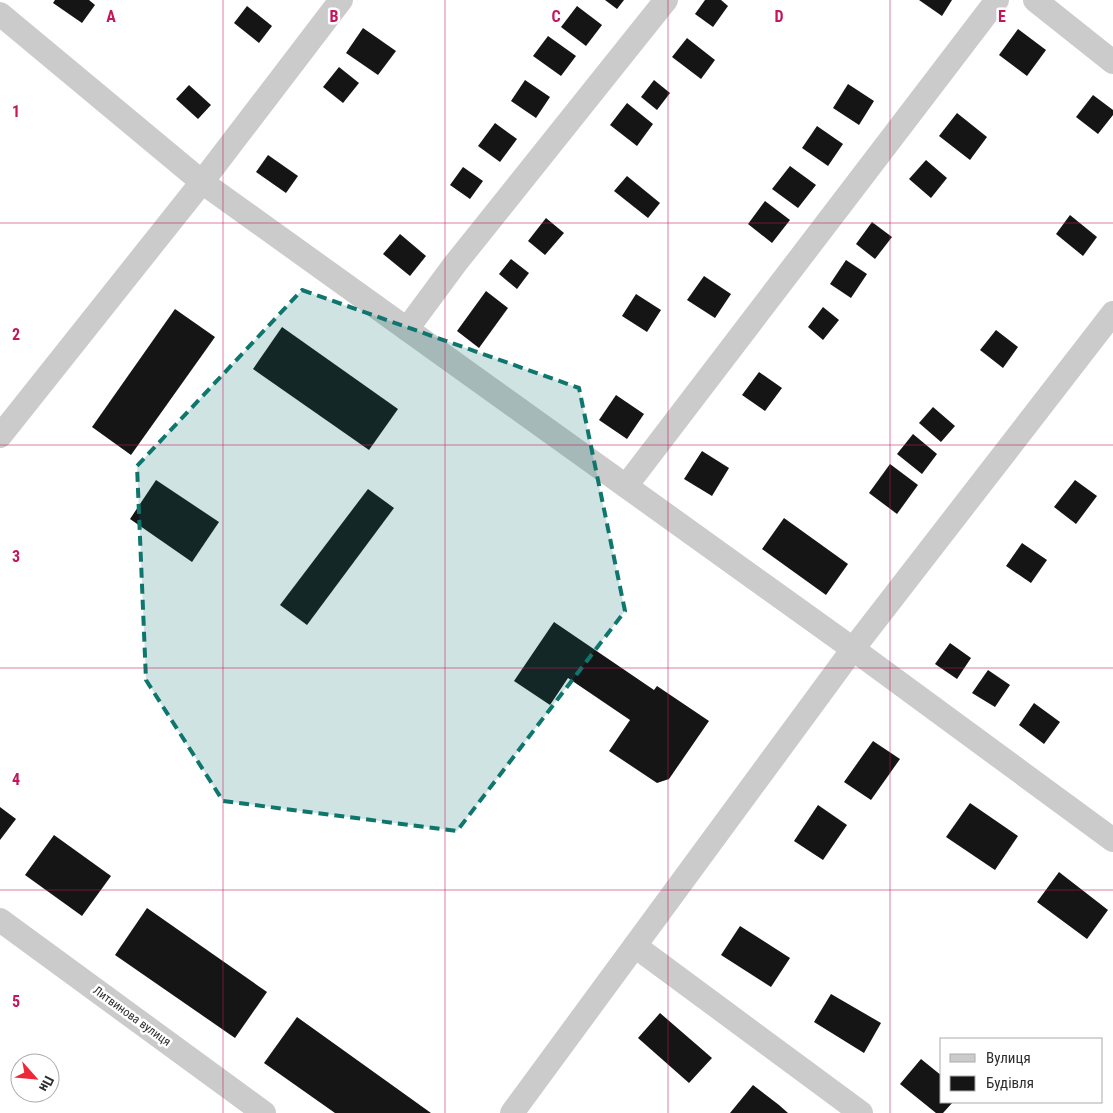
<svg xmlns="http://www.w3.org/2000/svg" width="1113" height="1113" font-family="'Roboto Condensed',sans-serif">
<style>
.building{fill:#151515}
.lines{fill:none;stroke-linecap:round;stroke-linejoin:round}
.street{stroke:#cbcbcb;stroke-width:24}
.marked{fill:#0f766e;fill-opacity:0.2;stroke:#0f766e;stroke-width:4;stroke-dasharray:10 6;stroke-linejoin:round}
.grid{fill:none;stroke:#c2185b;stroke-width:1;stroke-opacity:0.55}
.labels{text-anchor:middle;stroke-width:5;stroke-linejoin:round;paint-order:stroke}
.street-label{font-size:12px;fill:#2e2e2e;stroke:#fff}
.grid-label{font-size:16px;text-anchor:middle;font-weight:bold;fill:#c2185b;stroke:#fff;stroke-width:5;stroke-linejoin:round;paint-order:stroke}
</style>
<rect width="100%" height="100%" fill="#fff"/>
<g class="building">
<polygon points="55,0 89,0 95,5 82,23 53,3"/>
<polygon points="605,0 624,0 617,9"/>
<polygon points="705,0 721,0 728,6 713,27 695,14"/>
<polygon points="919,0 952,0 942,16"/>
<polygon points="247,6 272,26 259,43 234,23"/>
<polygon points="577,6 602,25 586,46 561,27"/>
<polygon points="363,28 396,51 378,75 346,53"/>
<polygon points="1018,29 1046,50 1027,76 999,55"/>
<polygon points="548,36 576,56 561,76 533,56"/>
<polygon points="687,38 715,60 701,79 672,57"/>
<polygon points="339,67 359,83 343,103 323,87"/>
<polygon points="525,80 550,97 536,118 511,101"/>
<polygon points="654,80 670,93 657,110 641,97"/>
<polygon points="848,84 874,101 859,125 833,108"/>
<polygon points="189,85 211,105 198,119 176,99"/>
<polygon points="1093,95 1113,110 1113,115 1098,134 1076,117"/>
<polygon points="627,103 653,124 637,146 610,125"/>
<polygon points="957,113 987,137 970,160 939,136"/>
<polygon points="495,123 517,139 500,162 478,146"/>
<polygon points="817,126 843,144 828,166 802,148"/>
<polygon points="268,155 298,176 286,193 256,172"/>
<polygon points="926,160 947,178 931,198 909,179"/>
<polygon points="790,166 816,185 798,208 772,189"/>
<polygon points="463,167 483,181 470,199 450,185"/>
<polygon points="627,176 660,203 648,218 614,191"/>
<polygon points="765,201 790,220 772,243 748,224"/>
<polygon points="1070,215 1097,237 1083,256 1056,234"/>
<polygon points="546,218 564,233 545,255 528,241"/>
<polygon points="872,222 892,237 875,259 856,244"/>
<polygon points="400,234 426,256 410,276 383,254"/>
<polygon points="511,259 529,273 517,289 499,274"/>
<polygon points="846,260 867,274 851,298 830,284"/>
<polygon points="704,276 731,294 715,318 687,300"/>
<polygon points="486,291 508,308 479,348 457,331"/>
<polygon points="636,294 661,310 647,332 622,316"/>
<polygon points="823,307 839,320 823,340 808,327"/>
<polygon points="175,309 215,337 131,455 92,427"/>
<polygon points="282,327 398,409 369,450 253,369"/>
<polygon points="996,330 1018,347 1003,368 980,350"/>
<polygon points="759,372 782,388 765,411 742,395"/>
<polygon points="616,395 644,414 627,439 599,420"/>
<polygon points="933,407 955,426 941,442 919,423"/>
<polygon points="913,434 937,454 922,474 897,454"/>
<polygon points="702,451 729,468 712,496 684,479"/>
<polygon points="890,464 918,485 897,514 869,493"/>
<polygon points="156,480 219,522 192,562 130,519"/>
<polygon points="1075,480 1097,496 1076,524 1054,507"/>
<polygon points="368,489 394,508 307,625 280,605"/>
<polygon points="784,518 848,564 826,595 762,549"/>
<polygon points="1022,543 1047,560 1031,583 1006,566"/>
<polygon points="554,622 654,690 657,686 709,721 669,779 657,783 609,751 630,720 568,678 550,705 514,681"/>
<polygon points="950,643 971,658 957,679 935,664"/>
<polygon points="988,670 1010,685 995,707 972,693"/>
<polygon points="1034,703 1060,722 1044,744 1019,725"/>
<polygon points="873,741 900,759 871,800 844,782"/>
<polygon points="970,803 1018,836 995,870 946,837"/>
<polygon points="818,805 847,825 823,860 794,841"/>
<polygon points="0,807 16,819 0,840"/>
<polygon points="54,835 111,876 82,916 25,875"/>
<polygon points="1059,872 1108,910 1087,939 1037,902"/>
<polygon points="147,908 267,992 235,1038 115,955"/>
<polygon points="740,926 790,958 771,987 721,955"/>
<polygon points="831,994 881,1023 864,1053 814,1022"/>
<polygon points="660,1013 712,1058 689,1083 638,1038"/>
<polygon points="297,1017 431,1113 335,1113 264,1063"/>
<polygon points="921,1059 942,1076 942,1102 953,1102 943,1113 936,1113 900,1084"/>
<polygon points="753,1085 779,1105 788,1113 730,1113"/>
</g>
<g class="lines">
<g class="street">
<polyline points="1035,0 1113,62"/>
<polyline points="0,14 202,182 853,649 1113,840"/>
<polyline points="407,329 455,264 666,0"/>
<polyline points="0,436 202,182 341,0"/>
<polyline points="626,486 997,0"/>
<polyline points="0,920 264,1113"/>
<polyline points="635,946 861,1113"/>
<polyline points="512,1113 853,649 1113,313"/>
</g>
</g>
<path class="marked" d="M302,290L579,388L625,611L457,831L223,801L146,680L137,466Z"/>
<path class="grid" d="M223,0V1113M445,0V1113M668,0V1113M890,0V1113M0,223H1113M0,445H1113M0,668H1113M0,890H1113"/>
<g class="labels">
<g class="street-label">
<text transform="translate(132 1016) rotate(36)" y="4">Литвинова вулиця</text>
</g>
</g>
<g class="grid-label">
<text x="111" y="22">A</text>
<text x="334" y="22">B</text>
<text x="556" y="22">C</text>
<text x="779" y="22">D</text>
<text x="1002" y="22">E</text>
<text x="16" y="117">1</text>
<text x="16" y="340">2</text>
<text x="16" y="562">3</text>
<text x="16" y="785">4</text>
<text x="16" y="1007">5</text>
</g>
<rect x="940" y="1038" width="162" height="65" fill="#ffffff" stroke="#ababab"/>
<rect x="950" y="1054" width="25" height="8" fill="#cbcbcb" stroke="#ababab"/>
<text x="986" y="1063" font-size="15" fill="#2e2e2e">Вулиця</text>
<rect x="950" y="1076" width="25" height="15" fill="#151515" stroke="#ababab"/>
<text x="986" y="1088" font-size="15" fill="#2e2e2e">Будівля</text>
<g transform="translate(35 1078) rotate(117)"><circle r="24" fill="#ffffff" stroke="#ababab"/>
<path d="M0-4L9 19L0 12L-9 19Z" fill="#ee2836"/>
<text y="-8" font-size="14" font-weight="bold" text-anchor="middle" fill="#2e2e2e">Пн</text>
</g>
</svg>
